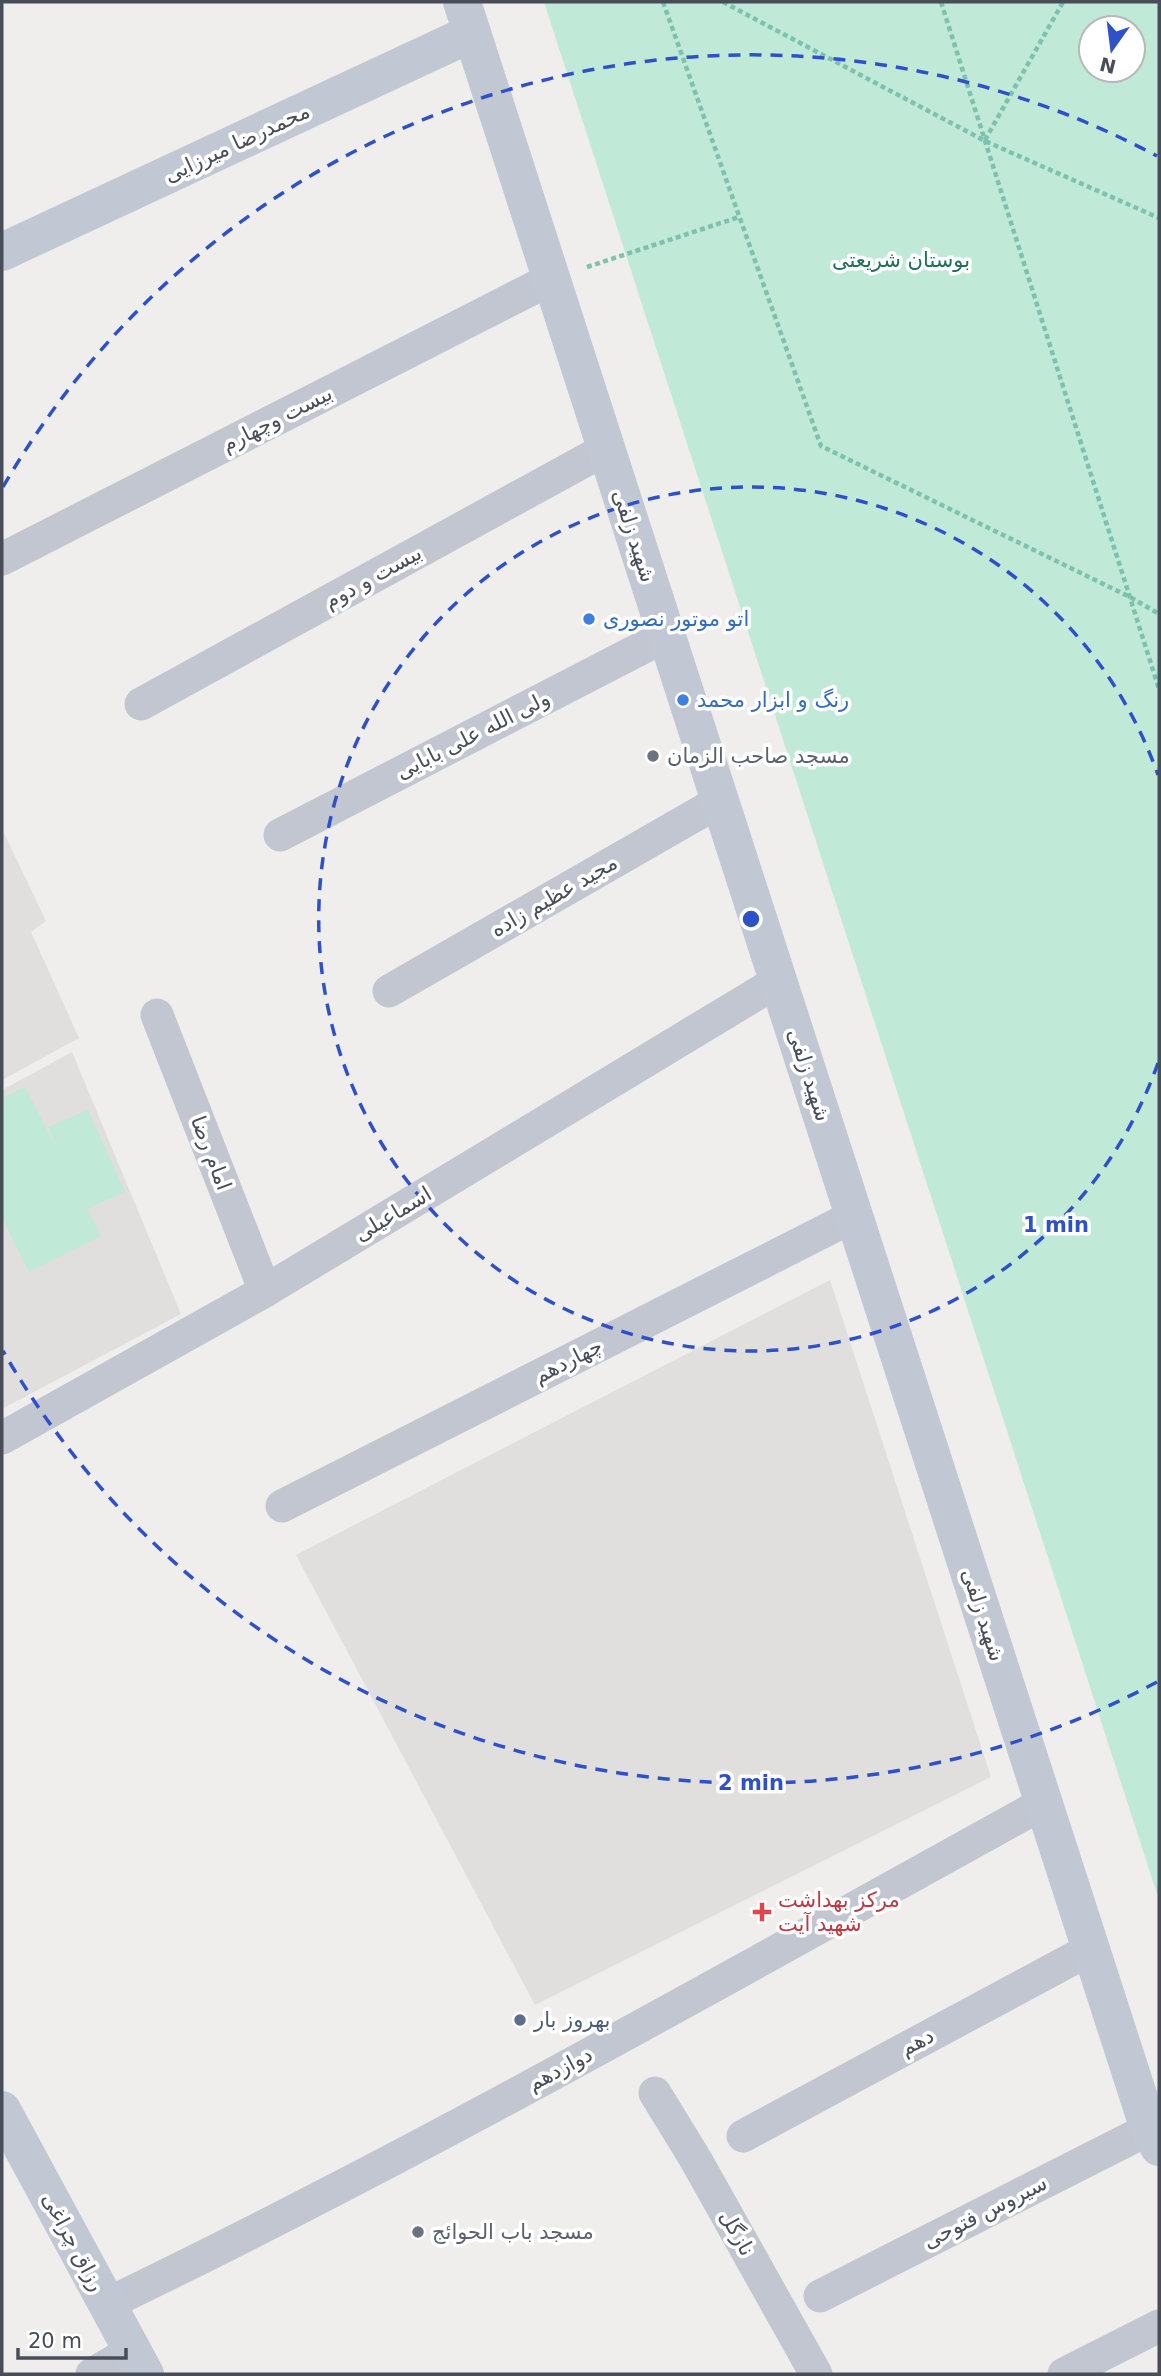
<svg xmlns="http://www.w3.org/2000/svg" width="1161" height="2376" font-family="'DejaVu Sans',Vazirmatn,sans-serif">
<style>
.education{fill:#e0dfde}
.green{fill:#c0e9d8;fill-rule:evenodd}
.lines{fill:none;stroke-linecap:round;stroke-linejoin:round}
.path{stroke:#7cc2ae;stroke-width:4.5;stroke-dasharray:5 3.5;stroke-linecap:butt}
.street{stroke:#c2c6d1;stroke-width:33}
.secondary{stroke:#c2c7d4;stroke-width:38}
.ring{fill:none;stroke:#2e51c8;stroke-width:3.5;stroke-dasharray:12 9}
.shop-dot{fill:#3f7fe0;stroke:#fff;stroke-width:2.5}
.worship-dot{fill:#6b7280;stroke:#fff;stroke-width:2.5}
.health-dot{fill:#e0444e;stroke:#fff;stroke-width:2.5}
.service-dot{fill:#5c6f8a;stroke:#fff;stroke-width:2.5}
.labels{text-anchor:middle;stroke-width:7;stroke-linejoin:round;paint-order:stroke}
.street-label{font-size:21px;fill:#484d58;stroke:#fff}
.park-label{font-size:21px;fill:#217059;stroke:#fff}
.shop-label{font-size:21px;fill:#366cbe;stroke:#fff;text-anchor:start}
.worship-label{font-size:21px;fill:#5b616d;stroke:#fff;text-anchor:start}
.health-label{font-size:21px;fill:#be3a42;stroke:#fff;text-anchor:start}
.service-label{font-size:21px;fill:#4e5e75;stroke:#fff;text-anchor:start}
.centre{fill:#2e51c8;stroke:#fff;stroke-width:3.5}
.ring-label{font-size:21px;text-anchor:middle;font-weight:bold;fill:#2e51c8;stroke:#fff;stroke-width:7;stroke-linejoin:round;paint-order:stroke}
</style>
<rect width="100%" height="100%" fill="#efeeed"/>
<g class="education">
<polygon points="2,829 46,921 31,932 79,1038 2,1080"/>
<polygon points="72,1052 181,1314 2,1409 2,1090"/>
<polygon points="830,1280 991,1777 535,2005 296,1555"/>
</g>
<g class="green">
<path d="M544,2H1159V1900ZM1091,28H1133V70H1091Z"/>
<polygon points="25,1087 58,1151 48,1127 88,1110 125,1192 87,1209 101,1236 29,1272 2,1218 2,1098"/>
</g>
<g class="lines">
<g class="path">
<polyline points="663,2 821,446 1130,597 1159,614"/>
<polyline points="723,2 985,141 1159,218"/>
<polyline points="941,2 1159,689"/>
<polyline points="985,140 1063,2"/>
<polyline points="587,267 739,217"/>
</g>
<g class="street">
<polyline points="2,559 551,279"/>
<polyline points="141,704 606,449"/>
<polyline points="280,835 667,635"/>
<polyline points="389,991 720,801"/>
<polyline points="157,1015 265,1291"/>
<polyline points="2,1438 265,1291 778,981"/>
<polyline points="282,1506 854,1216"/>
<polyline points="655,2093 696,2160 816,2374"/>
<polyline points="743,2136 1091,1949"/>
<polyline points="820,2296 1149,2129"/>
<path d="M107,2304C426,2150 734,1974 1044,1803"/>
<polyline points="92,2374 132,2351"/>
<polyline points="1064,2374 1159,2326"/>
</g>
<g class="secondary">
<polyline points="462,2 1149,2129 1159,2147"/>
<polyline points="2,252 472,33"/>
<polyline points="2,2110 145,2374"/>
</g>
</g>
<g class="ring">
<path d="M1158 1063A432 432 0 1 1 1158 775"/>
<path d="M1157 1682A864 864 0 0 1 3 1351M3 487A864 864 0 0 1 1157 156"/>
</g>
<g class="shop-dot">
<circle cx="589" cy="619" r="7"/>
<circle cx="683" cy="700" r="7"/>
</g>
<g class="worship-dot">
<circle cx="653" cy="756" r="7"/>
<circle cx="418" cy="2232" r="7"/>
</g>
<path class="health-dot" d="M758.5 1901.5h7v7h7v7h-7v7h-7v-7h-7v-7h7z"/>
<circle class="service-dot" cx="520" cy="2020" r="7"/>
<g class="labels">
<g class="street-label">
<text transform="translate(237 143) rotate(-25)" y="7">محمدرضا میرزایی</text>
<text transform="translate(277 419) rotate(-27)" y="7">بیست وچهارم</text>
<text transform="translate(634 536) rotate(72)" y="7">شهید زلفی</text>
<text transform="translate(373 577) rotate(-29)" y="7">بیست و دوم</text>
<text transform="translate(473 735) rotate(-27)" y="7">ولی الله علی‌ بابایی</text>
<text transform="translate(554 896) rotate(-30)" y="7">مجید عظیم زاده</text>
<text transform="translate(809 1075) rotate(72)" y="7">شهید زلفی</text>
<text transform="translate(211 1153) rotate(69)" y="7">امام رضا</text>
<text transform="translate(393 1214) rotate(-31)" y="7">اسماعیلی</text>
<text transform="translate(568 1361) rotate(-27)" y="7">چهاردهم</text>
<text transform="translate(983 1615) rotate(72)" y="7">شهید زلفی</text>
<text transform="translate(917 2042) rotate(-28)" y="7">دهم</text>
<text transform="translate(560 2069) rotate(-28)" y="7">دوازدهم</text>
<text transform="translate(985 2212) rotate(-27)" y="7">سیروس فتوحی</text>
<text transform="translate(737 2233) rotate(61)" y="7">نازگل</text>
<text transform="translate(73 2242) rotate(62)" y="7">رزاق چراغی</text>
</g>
<g class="park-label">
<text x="901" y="267">بوستان شریعتی</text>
</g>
<g class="shop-label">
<text x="603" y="626">اتو موتور نصوری</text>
<text x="697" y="707">رنگ و ابزار محمد</text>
</g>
<g class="worship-label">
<text x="667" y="763">مسجد صاحب الزمان</text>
<text x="432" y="2239">مسجد باب الحوائج</text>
</g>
<g class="health-label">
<text x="778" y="1907">مرکز بهداشت<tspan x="778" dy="24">شهید آیت</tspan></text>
</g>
<g class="service-label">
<text x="534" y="2027">بهروز بار</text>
</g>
</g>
<circle cx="751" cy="919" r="10" class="centre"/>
<g class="ring-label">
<text x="1056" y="1232">1 min</text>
<text x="751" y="1790">2 min</text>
</g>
<rect width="1161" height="2376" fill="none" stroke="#484d58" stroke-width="7"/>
<g transform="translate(1112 49) rotate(194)"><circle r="33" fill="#ffffff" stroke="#b6b8bc" stroke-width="2"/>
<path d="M0-5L12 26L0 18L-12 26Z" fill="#2e51c8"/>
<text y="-10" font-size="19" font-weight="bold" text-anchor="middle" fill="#484d58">N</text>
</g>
<path d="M18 2348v10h108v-10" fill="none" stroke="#484d58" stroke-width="3.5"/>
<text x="28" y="2348" font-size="21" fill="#484d58" stroke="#ffffff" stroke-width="5" paint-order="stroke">20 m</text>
</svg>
